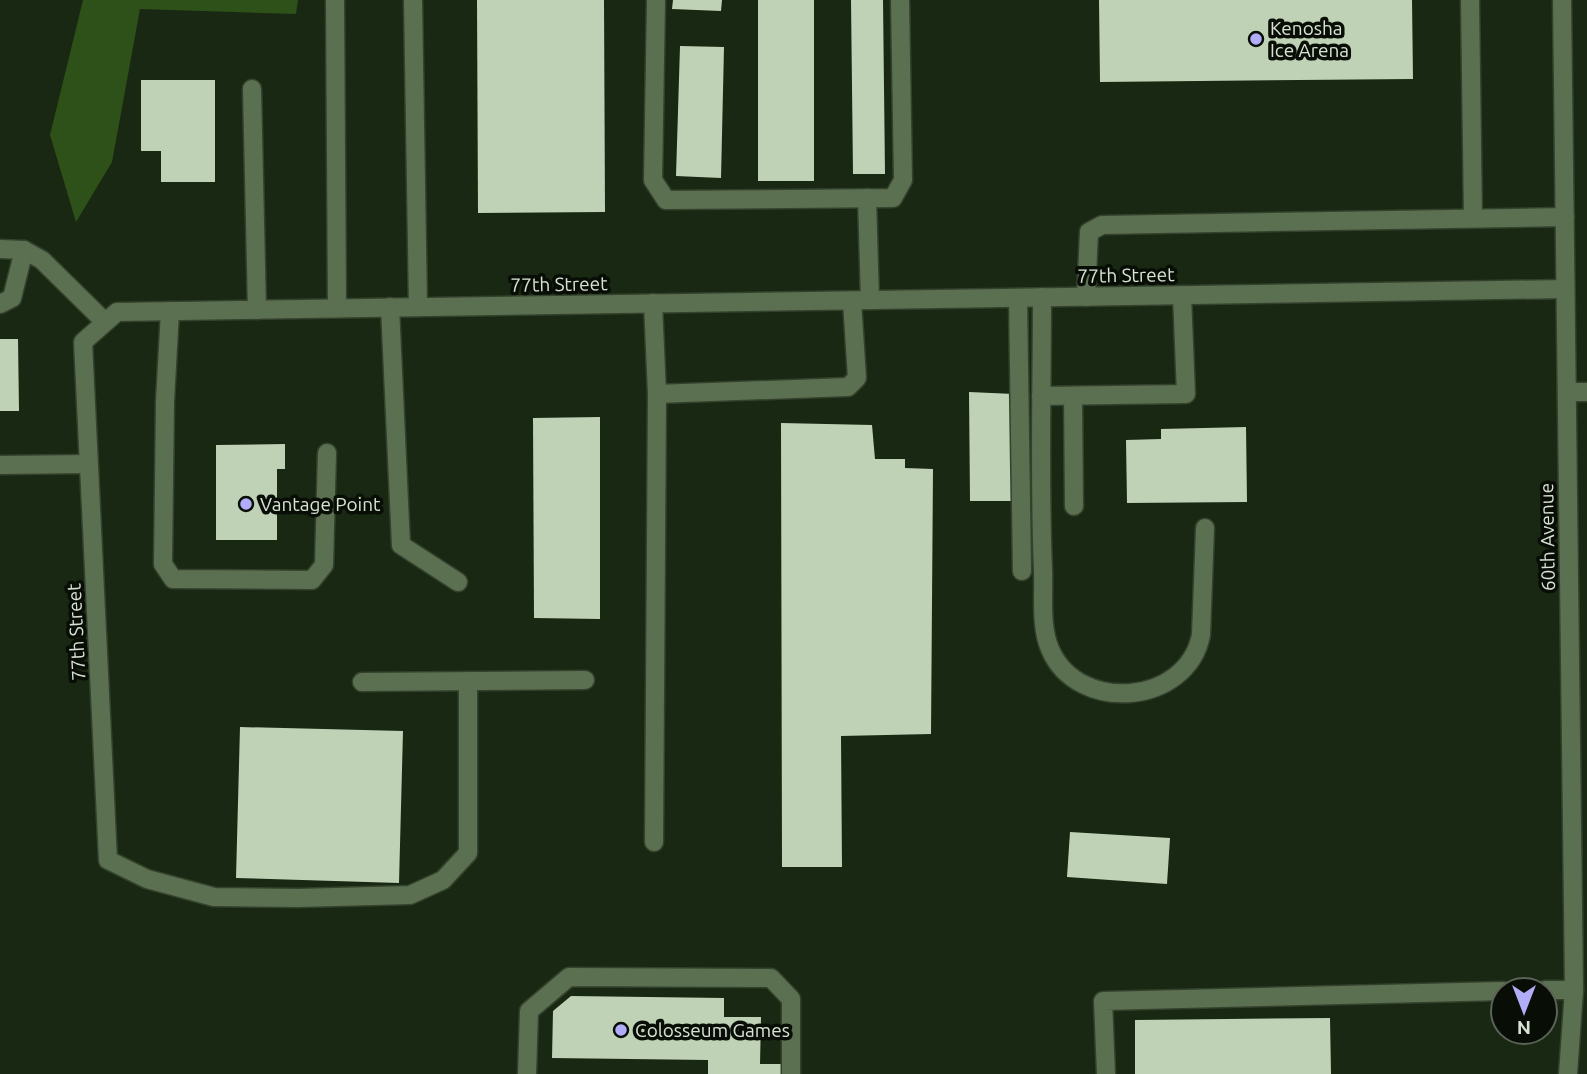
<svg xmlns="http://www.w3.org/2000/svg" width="1587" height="1074" font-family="Ubuntu,sans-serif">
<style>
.green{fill:#2d5119}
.building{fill:#bfd2b6}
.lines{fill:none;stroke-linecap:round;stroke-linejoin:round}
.minor-casing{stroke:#34422d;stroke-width:21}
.minor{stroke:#5a7050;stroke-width:18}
.poi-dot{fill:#b2adf9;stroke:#080e06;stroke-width:2.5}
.labels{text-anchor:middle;stroke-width:7;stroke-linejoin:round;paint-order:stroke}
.poi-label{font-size:19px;fill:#d8e2d4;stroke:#080e06;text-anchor:start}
.street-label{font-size:19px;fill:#d8e2d4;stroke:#080e06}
</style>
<rect width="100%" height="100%" fill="#192812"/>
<polygon class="green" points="83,0 298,0 296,14 140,9 112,162 76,222 50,135"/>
<g class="building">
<polygon points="477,0 604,0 605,212 478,213"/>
<polygon points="673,0 722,0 721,11 672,9"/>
<rect x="758" y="0" width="56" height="181"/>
<polygon points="851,0 883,0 885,174 853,174"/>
<polygon points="1099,0 1412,0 1413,79 1100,82"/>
<polygon points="680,46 724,47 721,178 676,176"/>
<polygon points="141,80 215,80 215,182 161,182 161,151 141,151"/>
<polygon points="0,339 18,339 19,411 0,411"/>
<polygon points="969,392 1014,394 1014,501 970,501"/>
<polygon points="600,417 600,619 534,618 533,418"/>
<polygon points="781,423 872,425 875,459 905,459 905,468 933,469 931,734 841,736 842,867 782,867"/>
<polygon points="1246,427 1247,502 1127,503 1126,440 1161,439 1161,429"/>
<polygon points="285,444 285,469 277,469 277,540 216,540 216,445"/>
<polygon points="240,727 403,731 399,883 236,878"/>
<polygon points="1070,832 1170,838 1167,884 1067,877"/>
<polygon points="571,996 724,998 724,1017 761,1017 760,1064 784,1064 784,1074 708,1074 708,1060 552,1058 553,1011"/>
<polygon points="1330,1018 1331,1074 1135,1074 1135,1020"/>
</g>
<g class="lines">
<defs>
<g id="minor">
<polyline points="335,0 337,308"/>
<polyline points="413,0 418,307"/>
<polyline points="656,0 653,180 666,200 893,198 903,180 900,0"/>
<polyline points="1470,0 1473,218"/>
<polyline points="1562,0 1574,990 1568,1074"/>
<polyline points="252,89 257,310"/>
<polyline points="867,198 870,300"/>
<polyline points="0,249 24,250 42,260 105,322"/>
<path d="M1042,297C1042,388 1039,479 1043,570C1044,595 1040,626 1050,649C1077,714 1187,706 1201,635L1205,528"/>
<polyline points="1086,297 1089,232 1102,225 1565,217"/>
<polyline points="1018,298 1022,571"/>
<polyline points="653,303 657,394 848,387 857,378 852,301"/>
<polyline points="0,304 12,298 24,250"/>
<polyline points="390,307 401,545 458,582"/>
<polyline points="170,311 165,401 163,564 173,579 312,580 324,565 327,453"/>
<polyline points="1567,392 1587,392"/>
<polyline points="1041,396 1186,394 1182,295"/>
<polyline points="1073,396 1074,506"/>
<polyline points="0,465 88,464"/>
<polyline points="468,681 468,853 443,880 410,895 298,898 214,897 147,879 108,860 83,342 117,312 1565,289"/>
<polyline points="362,682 585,680"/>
<polyline points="654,842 657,394"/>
<polyline points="1545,990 1574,990"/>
<polyline points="527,1074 529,1011 569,977 771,978 791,999 791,1074"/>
<polyline points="1106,1074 1103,1001 1503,991"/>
</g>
</defs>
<use href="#minor" class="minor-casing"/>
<use href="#minor" class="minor"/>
</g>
<g class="poi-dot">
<circle cx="1256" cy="39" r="7"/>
<circle cx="246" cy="504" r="7"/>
<circle cx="621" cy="1030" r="7"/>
</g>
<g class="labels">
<g class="poi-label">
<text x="1270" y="35">Kenosha<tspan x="1270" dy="22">Ice Arena</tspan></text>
<text x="260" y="511">Vantage Point</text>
<text x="635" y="1037">Colosseum Games</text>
</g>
<g class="street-label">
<text transform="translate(1126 275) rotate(-1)" y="7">77th Street</text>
<text transform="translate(559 284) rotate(-1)" y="7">77th Street</text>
<text transform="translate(1547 537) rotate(-91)" y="7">60th Avenue</text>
<text transform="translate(76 632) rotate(-93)" y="7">77th Street</text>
</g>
</g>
<g transform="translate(1524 1011) rotate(180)"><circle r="33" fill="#080e06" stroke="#5b6358" stroke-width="2"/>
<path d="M0-5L12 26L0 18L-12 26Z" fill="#b2adf9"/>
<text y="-10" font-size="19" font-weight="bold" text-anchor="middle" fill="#d8e2d4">N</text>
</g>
</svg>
